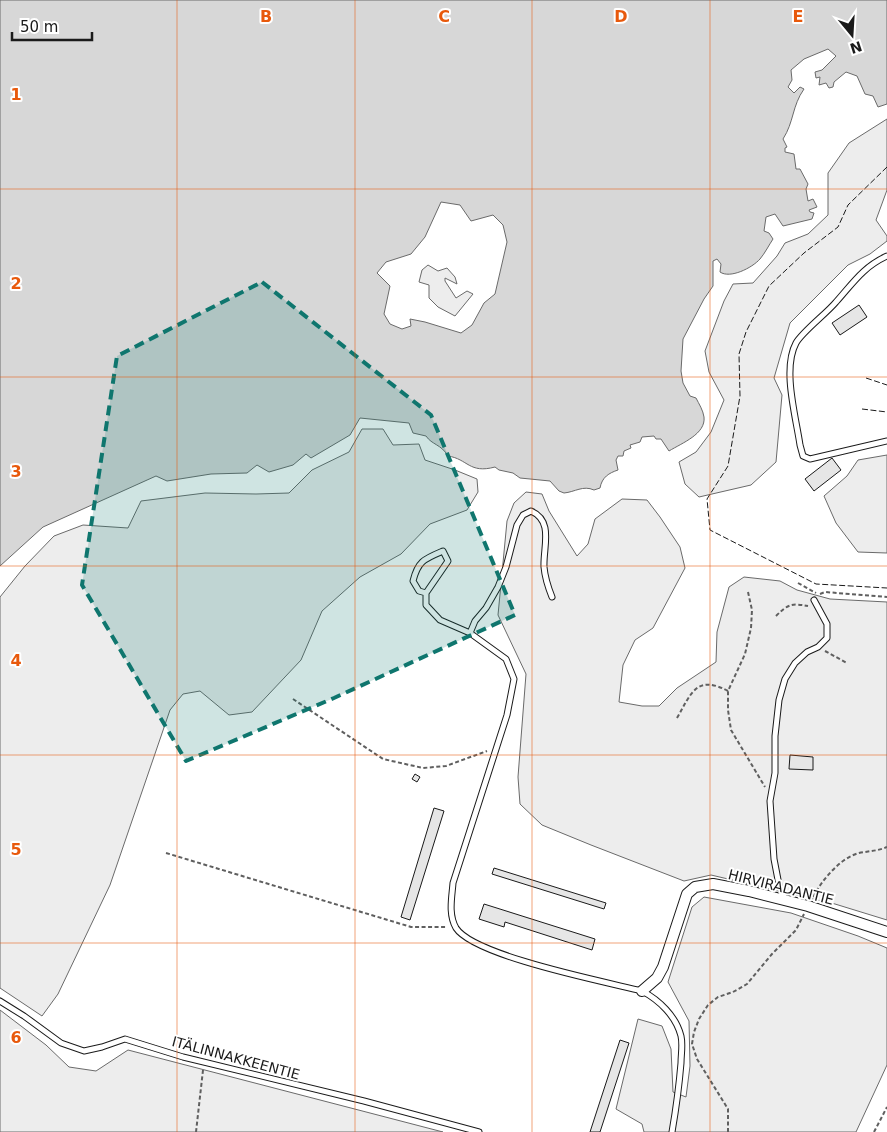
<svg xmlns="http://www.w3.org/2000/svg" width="887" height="1132" font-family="'DejaVu Sans',sans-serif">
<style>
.built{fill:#ededed;stroke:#6a6a6a}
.water{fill:#d7d7d7;stroke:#6a6a6a;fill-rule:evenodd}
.building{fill:#e6e6e6;stroke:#1a1a1a}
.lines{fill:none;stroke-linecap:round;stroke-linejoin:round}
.lane-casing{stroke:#1a1a1a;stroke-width:7}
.street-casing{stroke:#1a1a1a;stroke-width:12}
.path{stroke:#5f5f5f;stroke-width:2;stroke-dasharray:4 2.5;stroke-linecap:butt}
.lane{stroke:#fff;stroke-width:5}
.street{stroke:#fff;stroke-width:10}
.fence{stroke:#1a1a1a;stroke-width:1;stroke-dasharray:6 2.5;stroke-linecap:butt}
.marked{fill:#0f766e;fill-opacity:0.2;stroke:#0f766e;stroke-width:4;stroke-dasharray:10 6;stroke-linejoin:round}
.grid{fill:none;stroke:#e8590c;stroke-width:1;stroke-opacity:0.55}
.labels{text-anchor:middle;stroke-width:4;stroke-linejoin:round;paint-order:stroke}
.street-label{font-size:14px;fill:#1a1a1a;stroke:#fff}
.grid-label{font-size:16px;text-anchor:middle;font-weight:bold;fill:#e8590c;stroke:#fff;stroke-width:4;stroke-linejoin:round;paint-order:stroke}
</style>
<rect width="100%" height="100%" fill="#fff"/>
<g class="built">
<polygon points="887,119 887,190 876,220 887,236 887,241 870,254 848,265 790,323 774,378 782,395 776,462 751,485 699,497 685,484 679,462 696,452 711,432 724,400 709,372 705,351 724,301 733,284 753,283 777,256 785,243 808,234 828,215 828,173 849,143"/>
<polygon points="428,265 438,271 447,268 455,277 457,284 445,278 445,281 456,298 467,291 473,294 455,316 438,307 429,298 429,285 419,282 422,270"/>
<polygon points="362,429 383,429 393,445 419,444 425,460 455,470 477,479 478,492 467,510 430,524 401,554 360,577 322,611 301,660 252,712 229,715 200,691 183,694 170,710 110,885 58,994 42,1016 0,988 0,597 25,566 54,536 83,525 128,528 141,501 205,493 256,494 289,493 312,470 349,452"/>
<polygon points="887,455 887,553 858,552 836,523 824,496 847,476 858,460"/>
<polygon points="526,492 542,494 549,511 577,556 588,544 595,519 622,499 647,500 660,517 680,547 685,568 653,628 635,640 623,665 619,702 642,706 659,706 677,688 716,662 717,632 729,587 744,577 780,581 797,590 830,599 887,602 887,920 835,904 711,875 684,881 591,845 542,825 520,804 518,777 526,674 498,615 507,521 514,503"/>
<polygon points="704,897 791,913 858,936 887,948 887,1065 856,1132 644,1132 642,1124 616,1109 638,1019 662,1026 671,1049 673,1092 686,1097 690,1066 689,1021 668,982 692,907"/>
<polygon points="0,1010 46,1045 69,1067 96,1071 128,1050 443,1132 0,1132"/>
</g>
<path class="water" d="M0,0H887V104L878,107L873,96L865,94L857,76L846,72L834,82L833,87L829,88L826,83L819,85L820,77L816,78L815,72L822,70L836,56L828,49L804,59L791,70L792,80L788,87L794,93L800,87L804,89C792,106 794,122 783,139L787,147L785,148V152L794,154L796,169H800L808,184L806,189L808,201L813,199L817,207L809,210L810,212L814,213L812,219L783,226L775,214L766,217L764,231L769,233L773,239C769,245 765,253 760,259C752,268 730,279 720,272L721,264L717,259L713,261V286L704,299L683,339L681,371L683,383L690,396L696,398C699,404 703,410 704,417C706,434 682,443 669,451L661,439H656L654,436L642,437L640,442L630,445L631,448L624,451L623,456H618L616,460L618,470C609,473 602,477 600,488L594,490C583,485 575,492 564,493L559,491L550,481L520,478L513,473L499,470L495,467C469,474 468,459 448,456C441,444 432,445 426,436L413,433L409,423L360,418L350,435L311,458L306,454L293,465L269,472L257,465L247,473L211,474L167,481L156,476L43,527L0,566ZM441,202L460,205L471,221L493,215L503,225L507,242L495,294L484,303L472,325L461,333L425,322L410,319L411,326L402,329L390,324L384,314L390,286L377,273L386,262L411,254L425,237Z"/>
<g class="building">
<polygon points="859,305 867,317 840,335 832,323"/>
<polygon points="832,458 841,470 814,491 805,479"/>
<polygon points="790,755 813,757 813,770 789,769"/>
<polygon points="415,774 420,777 417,782 412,779"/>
<polygon points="434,808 444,811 410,920 401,917"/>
<polygon points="494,868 606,903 604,909 492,874"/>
<polygon points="484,904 595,939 592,950 505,922 504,927 479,919"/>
<polygon points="620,1040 629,1043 600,1132 590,1132"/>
</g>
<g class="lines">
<defs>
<g id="lane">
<path d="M887,256C863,267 853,283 836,302C827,313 802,332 796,343C782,369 796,417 800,445L803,456L810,459L887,441"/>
<path d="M426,593L419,591L413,581C418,561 424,559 443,551L448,561L426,593V605L440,620L470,633"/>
<path d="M552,597C548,587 545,578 544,567C543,547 554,521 531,511L523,515L517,525L506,567L498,587L486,608L475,621L470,633L506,659L514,679L507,715L453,883C452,897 448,914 456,928C474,956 606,982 642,991C659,1000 676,1016 681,1036C683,1045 681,1054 681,1063C679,1087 676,1109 672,1132"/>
<polyline points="785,900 779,885 774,859 770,801 775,773 775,736 779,700 785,679 795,663 807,652 818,647 827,638 827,624 814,600"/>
<polyline points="0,1001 24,1016 61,1043 84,1051 102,1047 125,1039 183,1057 364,1101 479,1132"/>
</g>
<polyline id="street" points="642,991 657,978 663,967 687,894 695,887 713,884 749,891 808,906 887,932"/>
</defs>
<use href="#lane" class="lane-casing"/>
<use href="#street" class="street-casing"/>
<g class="path">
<polyline points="798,583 816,593"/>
<polyline points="748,592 752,610 751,628 745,654 728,691 728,710 731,730 765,787"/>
<polyline points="820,594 825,592 887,597"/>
<path d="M776,616C788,604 792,603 808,606"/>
<polyline points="825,651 847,663"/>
<polyline points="293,699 383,759 423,768 446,766 487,751"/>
<path d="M677,718C691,694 696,674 728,691"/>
<polyline points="166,853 411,927 446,927"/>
<path d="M813,897C822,880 840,858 859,853C869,851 878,851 887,847"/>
<polyline points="196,1132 203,1070"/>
<polyline points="728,1132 728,1109 697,1059 692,1044 694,1032 699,1019 708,1005 718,997 733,992 747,984 772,954 796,930 804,914"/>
<polyline points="874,1132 887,1107"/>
</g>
<use href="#lane" class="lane"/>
<use href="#street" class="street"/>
<g class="fence">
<polyline points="887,167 848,205 838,227 804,253 769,286 746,332 739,354 740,396 728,466 707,499 710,530 816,584 887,588"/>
<polyline points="866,378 887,385"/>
<polyline points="862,409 887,412"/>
</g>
</g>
<path class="marked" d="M262,282L431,415L515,615L334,698L186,761L82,585L117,356Z"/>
<path class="grid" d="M177,0V1132M355,0V1132M532,0V1132M710,0V1132M0,189H887M0,377H887M0,566H887M0,755H887M0,943H887"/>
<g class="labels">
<g class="street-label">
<text transform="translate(781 887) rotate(14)" y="5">HIRVIRADANTIE</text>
<text transform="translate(236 1058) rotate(15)" y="5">ITÄLINNAKKEENTIE</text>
</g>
</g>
<g class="grid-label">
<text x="266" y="22">B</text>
<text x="444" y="22">C</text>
<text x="621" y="22">D</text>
<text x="798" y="22">E</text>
<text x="16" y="100">1</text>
<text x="16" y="289">2</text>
<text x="16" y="477">3</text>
<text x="16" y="666">4</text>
<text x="16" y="855">5</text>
<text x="16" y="1043">6</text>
</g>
<g transform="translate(852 35) rotate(162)" stroke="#ffffff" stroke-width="4" paint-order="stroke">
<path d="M0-4L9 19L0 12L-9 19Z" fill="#1a1a1a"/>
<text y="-8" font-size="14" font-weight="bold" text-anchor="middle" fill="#1a1a1a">N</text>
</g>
<path d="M12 32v8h80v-8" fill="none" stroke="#1a1a1a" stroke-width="2.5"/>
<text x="20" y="32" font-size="15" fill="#1a1a1a" stroke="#ffffff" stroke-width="4" paint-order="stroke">50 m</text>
</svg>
